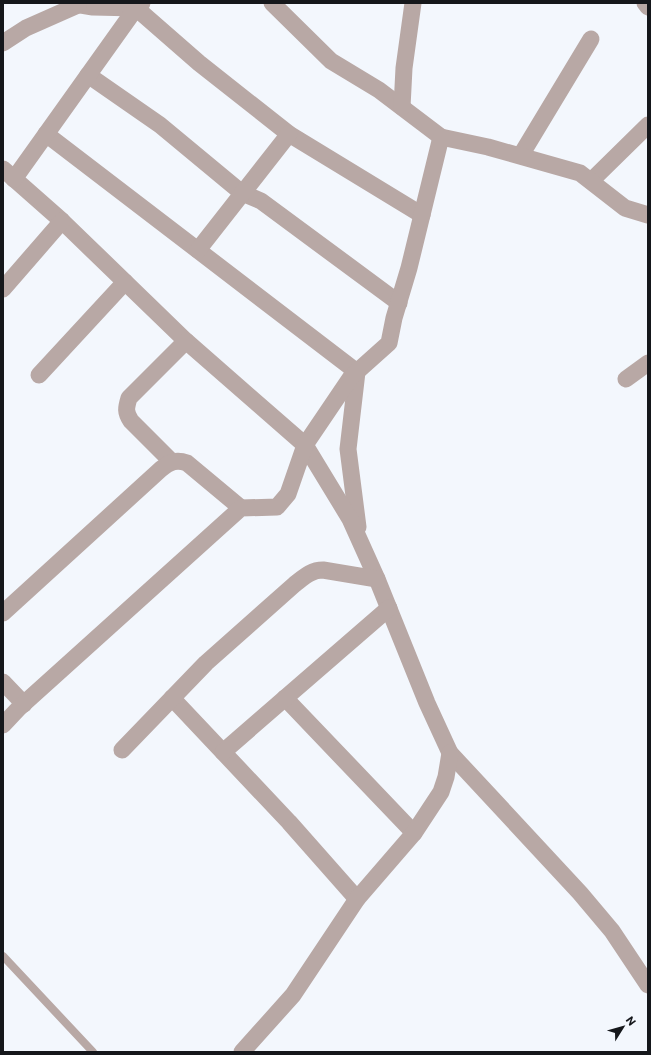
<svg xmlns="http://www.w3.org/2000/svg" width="651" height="1055" font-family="Commissioner,sans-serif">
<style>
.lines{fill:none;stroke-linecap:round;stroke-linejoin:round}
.service{stroke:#b8a8a5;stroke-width:8}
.minor{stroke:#b8a8a5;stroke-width:17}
</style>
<rect width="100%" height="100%" fill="#f3f7fd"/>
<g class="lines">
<polyline class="service" points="3,956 93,1052"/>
<g class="minor">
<polyline points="69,3 93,7 136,8 142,3"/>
<polyline points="272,3 331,61 379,90 441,137"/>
<polyline points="645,3 648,7"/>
<polyline points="3,43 26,28 78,5"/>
<polyline points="88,75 160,125 242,193 261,201 399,303"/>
<polyline points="402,107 404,68 413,3"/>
<polyline points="46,134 357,372 348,449 358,527"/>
<polyline points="521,155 591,39"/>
<polyline points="3,169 62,221 186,341 305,445 350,519 377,579 427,703 450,753 580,893 612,931 648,985"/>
<polyline points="14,179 136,8 199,63 289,134 422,215"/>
<polyline points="591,181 648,125"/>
<polyline points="198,250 289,134"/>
<polyline points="3,289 62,221"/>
<polyline points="39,375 125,282"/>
<polyline points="626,379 648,363"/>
<path d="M171,461L131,421C125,412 126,408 129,398L186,341"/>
<path d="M3,613L161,469C170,462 176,459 187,463L241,508"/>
<polyline points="3,682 24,704"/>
<polyline points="172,698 289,822 357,899"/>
<polyline points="285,698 414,833"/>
<polyline points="3,725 19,708 241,508 277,507 288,494 305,445 351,377 389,343 394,318 409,268 441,137 488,147 580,173 625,208 648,215"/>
<path d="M122,750L206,663L295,584C304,577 311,570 323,570L377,579"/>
<polyline points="223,752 389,608"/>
<polyline points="242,1052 293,995 357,899 414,833 441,792 446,777 450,753"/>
</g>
</g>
<rect width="651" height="1055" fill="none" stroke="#15171b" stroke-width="8"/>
<g transform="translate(623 1027) rotate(53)" stroke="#f3f7fd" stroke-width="3" paint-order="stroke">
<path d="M0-3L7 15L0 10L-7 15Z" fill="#15171b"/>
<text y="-6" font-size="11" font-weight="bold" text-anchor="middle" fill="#15171b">N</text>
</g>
</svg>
